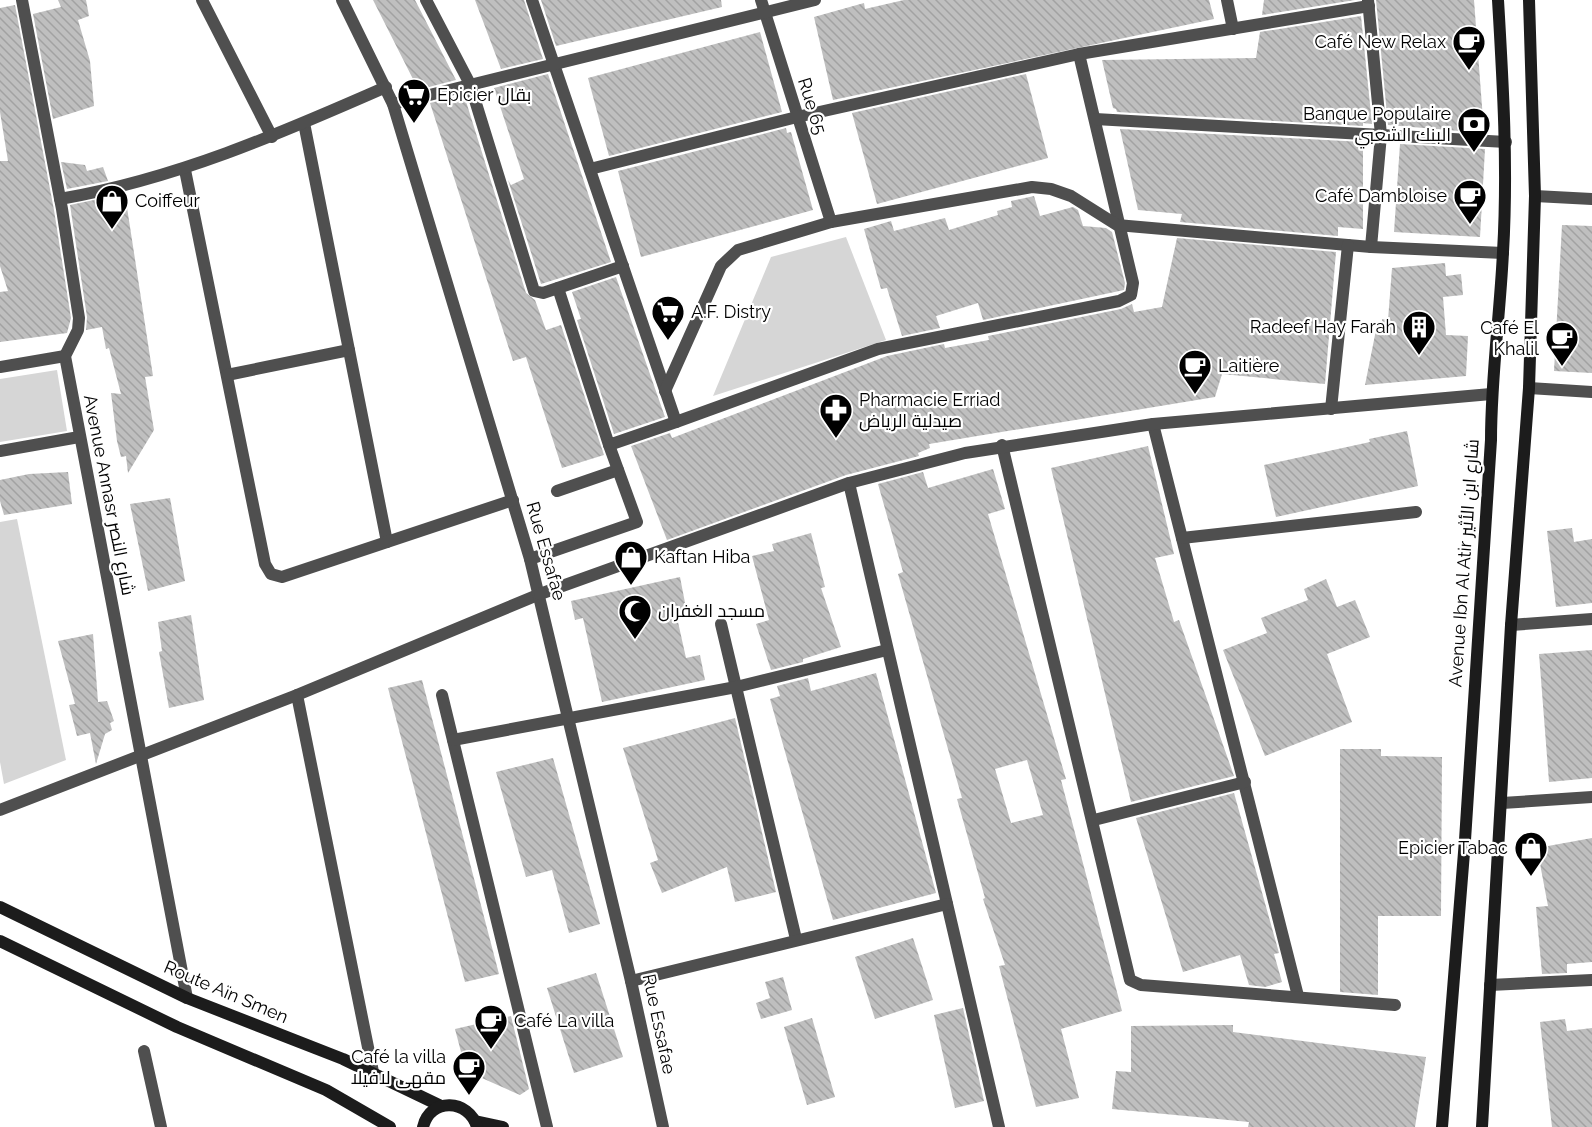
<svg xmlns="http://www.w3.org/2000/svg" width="1592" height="1127" font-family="Raleway,Cairo,sans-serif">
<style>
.green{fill:#d6d6d6}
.building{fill:url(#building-back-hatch);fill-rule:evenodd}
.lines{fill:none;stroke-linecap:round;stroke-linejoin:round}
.lane{stroke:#4f4f4f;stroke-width:12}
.street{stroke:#4f4f4f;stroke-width:12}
.secondary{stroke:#1c1c1c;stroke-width:12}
.labels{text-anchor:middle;stroke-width:4.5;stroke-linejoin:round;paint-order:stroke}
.poi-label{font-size:18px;fill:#000;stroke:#fff;text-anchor:start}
.street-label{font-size:18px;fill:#000;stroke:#fff}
</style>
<defs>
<pattern id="building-back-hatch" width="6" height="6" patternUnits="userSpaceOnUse" patternTransform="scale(1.5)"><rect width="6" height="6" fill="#bfbfbf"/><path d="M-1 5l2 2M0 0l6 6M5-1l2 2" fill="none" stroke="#a2a2a2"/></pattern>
</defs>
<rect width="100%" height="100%" fill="#fff"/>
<g class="green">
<polygon points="846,237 886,340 713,396 771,257"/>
<polygon points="57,370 67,431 0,442 0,379"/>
<polygon points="17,519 66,760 4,784 0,762 0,522"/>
</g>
<g class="building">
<polygon points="58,0 86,0 89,16 78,20 90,61 94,106 53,119 33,14 61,7"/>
<polygon points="373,0 415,0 456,80 425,88 424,83 416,85"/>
<polygon points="475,0 524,0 543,59 501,69"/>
<polygon points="541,0 721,0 722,7 556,46"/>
<polygon points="904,0 1209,0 1214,19 833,100 814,17 864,3 865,9"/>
<polygon points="1264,0 1355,0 1262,15"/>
<polygon points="1376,0 1474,0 1484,133 1388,125"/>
<polygon points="15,5 54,210 71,318 67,333 0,342 0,292 8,291 0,266 0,161 8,161 0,112 0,8"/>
<polygon points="1361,16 1372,124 1363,123 1363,126 1117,112 1116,109 1113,108 1102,60 1256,58 1260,32"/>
<polygon points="760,32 782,112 609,156 588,78"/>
<polygon points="548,74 611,262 541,284 508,180 511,185 524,179 494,88"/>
<polygon points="1026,74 1048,158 877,204 852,113"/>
<polygon points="464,95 526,293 535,300 546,330 561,325 604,455 562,468 526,357 513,361 430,103"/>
<polygon points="786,128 787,133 791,132 813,210 641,257 618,171"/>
<polygon points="1120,129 1363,142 1363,229 1338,227 1338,236 1180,222 1182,214 1138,210"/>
<polygon points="1400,144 1485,149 1480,237 1394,232"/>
<polygon points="61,162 85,165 87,171 103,167 108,181 67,189"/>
<polygon points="113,196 115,203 126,201 153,376 145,377 154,430 128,473 126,456 121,457 117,441 111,393 121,394 109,348 106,349 102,327 86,330 87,317 70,205"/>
<polygon points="1034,196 1040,216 1073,207 1078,210 1083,226 1106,228 1112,232 1125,283 1124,290 983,320 978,303 936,316 940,328 902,336 887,288 881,289 864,229 891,221 894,231 945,218 949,230 998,215 997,211 1012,207 1011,201"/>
<polygon points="1562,225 1592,226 1592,373 1554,371"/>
<polygon points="1177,238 1336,252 1325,384 1222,374 1215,397 929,444 930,448 918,453 919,456 846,475 667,540 631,446 670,433 672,438 887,356 944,344 945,348 989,340 988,336 1121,309 1132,304 1134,312 1162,307"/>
<polygon points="1445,263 1446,276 1461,274 1463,295 1443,297 1446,335 1468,336 1466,376 1365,385 1376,330 1383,330 1382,319 1388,320 1392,268"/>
<polygon points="616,277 665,417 614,434 577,320 581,319 572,292"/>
<polygon points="1407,431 1418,486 1276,517 1264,465 1370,442 1369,439"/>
<polygon points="1148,446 1174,554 1155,558 1174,622 1179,620 1234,776 1131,802 1051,468"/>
<path d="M993,469L1005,509L988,514L1066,779L1061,780L1122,1011L1061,1029L1079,1098L1036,1107L999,966L1005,965L983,899L985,898L957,799L962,798L898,574L903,572L878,484L923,472L928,488ZM1027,760L1043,815L1011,823L995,769Z"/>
<polygon points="68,472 72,504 4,515 0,501 0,480 29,474"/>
<polygon points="170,498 185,581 148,591 130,504"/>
<polygon points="1572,528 1574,542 1592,539 1592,603 1556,607 1547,531"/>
<polygon points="811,533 825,587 821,588 841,647 803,659 803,662 771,670 756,624 769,620 752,556 774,551 772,544"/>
<polygon points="680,577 686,608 676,613 686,658 700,655 705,680 602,702 583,618 575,620 571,601"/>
<polygon points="1326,579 1337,607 1355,600 1370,637 1327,654 1352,722 1265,756 1223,650 1267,633 1261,618 1308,600 1304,589"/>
<polygon points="191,615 204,700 169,708 159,652 162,651 158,622"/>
<polygon points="93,634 98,702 107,701 114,721 110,723 112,730 105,734 96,764 90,733 77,736 69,705 75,704 58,641"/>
<polygon points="1592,650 1592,778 1549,782 1539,654"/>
<polygon points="876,673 936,893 833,920 770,699 780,696 777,686 808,678 811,691"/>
<polygon points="422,680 499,974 465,982 388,688"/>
<polygon points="735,718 776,892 735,902 727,867 662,893 650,863 658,860 623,748"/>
<polygon points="1340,749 1381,749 1381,756 1442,757 1441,916 1378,916 1378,995 1340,992"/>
<polygon points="553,758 600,924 569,933 552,870 526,877 496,772"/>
<polygon points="1234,793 1279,953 1274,954 1282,982 1265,987 1249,985 1240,955 1183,972 1136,818"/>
<polygon points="1592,838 1592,962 1567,964 1567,973 1542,974 1536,907 1548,906 1537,848"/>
<polygon points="913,938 933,1000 875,1019 855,957"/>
<polygon points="596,973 623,1057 574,1073 547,988"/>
<polygon points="783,977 792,1010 761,1019 756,1003 770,998 765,982"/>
<polygon points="963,1008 984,1101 955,1108 934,1015"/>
<polygon points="511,1016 529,1089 520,1095 466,1071 455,1029"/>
<polygon points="812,1018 835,1097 807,1105 784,1027"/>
<polygon points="1565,1019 1567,1031 1592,1028 1592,1127 1552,1127 1540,1022"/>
<polygon points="1233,1025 1233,1032 1426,1057 1415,1127 1248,1127 1249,1122 1112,1109 1116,1071 1131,1072 1131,1026"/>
</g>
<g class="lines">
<g class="lane">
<polyline points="558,288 609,445 676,422"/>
<polyline points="557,491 618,470"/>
<polyline points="530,559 637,522 609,445"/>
<polyline points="721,624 736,687"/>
<polyline points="373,1072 297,695 540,594"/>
</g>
<g class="street">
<polyline points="22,0 62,209 79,318 78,330 65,356 187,998"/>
<polyline points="202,0 272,137"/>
<polyline points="342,0 393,104 530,559 631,981 663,1127"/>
<polyline points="426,0 470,84 534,291 543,293 623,266"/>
<polyline points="532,0 676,422 878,349 1119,301 1131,295 1133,283 1079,54"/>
<polyline points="761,0 831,222"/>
<polyline points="1227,0 1233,29"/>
<polyline points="1368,0 1381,135 1371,247"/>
<polyline points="393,104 815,0"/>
<polyline points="1095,119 1506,142"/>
<polyline points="304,123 387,542"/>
<polyline points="590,169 797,117 1079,54 1369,6"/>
<polyline points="185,170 265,564 271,574 282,577 513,500"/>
<polyline points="1535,196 1592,199"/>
<path d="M60,199C176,179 279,134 386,87"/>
<polyline points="0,367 65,356"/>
<polyline points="227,375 349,350"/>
<polyline points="1529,388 1592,392"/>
<polyline points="665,391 721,266 738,250 831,222 1032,187 1051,189 1071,196 1117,225 1371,247 1503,253"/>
<polyline points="1331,409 1348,245"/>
<polyline points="1153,424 1298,996"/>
<polyline points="1002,445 1130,980 1141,985 1395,1005"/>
<polyline points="0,451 79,437"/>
<polyline points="849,483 999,1127"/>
<polyline points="1182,538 1416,512"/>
<polyline points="540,594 849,483 965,453 1153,424 1491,394"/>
<polyline points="1511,625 1592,619"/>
<polyline points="736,687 796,939"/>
<polyline points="442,695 547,1127"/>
<polyline points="453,740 736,687 887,650"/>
<polyline points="1502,803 1592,797"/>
<polyline points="0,810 297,695"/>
<polyline points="1094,820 1245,782"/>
<polyline points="631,981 947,904"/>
<polyline points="1490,985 1592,980"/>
<polyline points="144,1051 161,1127"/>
</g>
<g class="secondary">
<polyline points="0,907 187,998 343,1059 441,1106"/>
<polyline points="0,941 177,1027 326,1090 390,1127"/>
<polyline points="475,1121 503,1127"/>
<path d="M423,1127C430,1097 469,1099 477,1127"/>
<path d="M1442,1127L1465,840L1491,440C1491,377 1500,315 1503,252C1508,168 1503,84 1498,0"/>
<polyline points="1482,1127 1511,625 1529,388 1535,196 1529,0"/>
</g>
</g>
<defs>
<symbol id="cafe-pin" viewBox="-11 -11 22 30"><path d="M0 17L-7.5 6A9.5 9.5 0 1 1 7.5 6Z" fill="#000" stroke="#fff"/><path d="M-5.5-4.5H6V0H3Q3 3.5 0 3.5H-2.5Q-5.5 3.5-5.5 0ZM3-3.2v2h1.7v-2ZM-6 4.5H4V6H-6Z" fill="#fff"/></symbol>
<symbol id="supermarket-pin" viewBox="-11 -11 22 30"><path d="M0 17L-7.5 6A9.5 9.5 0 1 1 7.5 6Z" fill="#000" stroke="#fff"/><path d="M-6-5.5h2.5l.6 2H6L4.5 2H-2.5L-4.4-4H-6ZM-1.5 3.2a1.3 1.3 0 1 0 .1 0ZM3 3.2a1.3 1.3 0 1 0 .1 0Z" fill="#fff"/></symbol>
<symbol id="bank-pin" viewBox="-11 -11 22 30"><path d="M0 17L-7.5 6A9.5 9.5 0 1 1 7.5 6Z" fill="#000" stroke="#fff"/><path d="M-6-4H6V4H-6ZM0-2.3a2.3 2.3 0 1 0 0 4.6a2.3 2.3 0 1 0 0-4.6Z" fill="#fff"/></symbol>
<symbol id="shop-pin" viewBox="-11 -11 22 30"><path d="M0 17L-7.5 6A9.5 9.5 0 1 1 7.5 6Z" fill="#000" stroke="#fff"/><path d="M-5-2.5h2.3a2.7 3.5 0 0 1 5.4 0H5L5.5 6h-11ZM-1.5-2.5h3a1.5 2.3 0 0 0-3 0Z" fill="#fff"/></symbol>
<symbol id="building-pin" viewBox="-11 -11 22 30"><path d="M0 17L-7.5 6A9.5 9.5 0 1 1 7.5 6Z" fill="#000" stroke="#fff"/><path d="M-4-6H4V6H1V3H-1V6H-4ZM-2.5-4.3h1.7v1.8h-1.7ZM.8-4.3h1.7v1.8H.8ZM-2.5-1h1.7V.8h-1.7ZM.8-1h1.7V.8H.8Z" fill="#fff"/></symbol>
<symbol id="pharmacy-pin" viewBox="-11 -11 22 30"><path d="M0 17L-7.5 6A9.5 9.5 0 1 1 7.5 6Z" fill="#000" stroke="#fff"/><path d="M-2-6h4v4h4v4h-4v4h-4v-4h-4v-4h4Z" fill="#fff"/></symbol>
<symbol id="mosque-pin" viewBox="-11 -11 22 30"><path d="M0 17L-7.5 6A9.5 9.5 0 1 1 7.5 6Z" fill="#000" stroke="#fff"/><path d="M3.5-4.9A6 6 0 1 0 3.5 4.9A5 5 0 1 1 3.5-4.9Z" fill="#fff"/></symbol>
</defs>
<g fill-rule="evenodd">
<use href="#cafe-pin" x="1450" y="23" width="38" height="52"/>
<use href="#supermarket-pin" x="395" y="76" width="38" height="52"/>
<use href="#bank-pin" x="1455" y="105" width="38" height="52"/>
<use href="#cafe-pin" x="1451" y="177" width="38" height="52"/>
<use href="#shop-pin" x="93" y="182" width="38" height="52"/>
<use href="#supermarket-pin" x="649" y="293" width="38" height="52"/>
<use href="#building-pin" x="1400" y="308" width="38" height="52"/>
<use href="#cafe-pin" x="1543" y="319" width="38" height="52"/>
<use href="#cafe-pin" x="1176" y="347" width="38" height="52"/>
<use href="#pharmacy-pin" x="817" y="391" width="38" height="52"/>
<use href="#shop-pin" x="612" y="538" width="38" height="52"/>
<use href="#mosque-pin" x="616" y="592" width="38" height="52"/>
<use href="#shop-pin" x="1512" y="829" width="38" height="52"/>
<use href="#cafe-pin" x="472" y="1002" width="38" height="52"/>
<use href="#cafe-pin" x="450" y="1048" width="38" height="52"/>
</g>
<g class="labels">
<g class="poi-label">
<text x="1446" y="48" text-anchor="end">Café New Relax</text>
<text x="437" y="101">Epicier بقال</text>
<text x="1451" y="120" text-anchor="end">Banque Populaire<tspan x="1451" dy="21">البنك الشعبي</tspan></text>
<text x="1447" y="202" text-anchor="end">Café Dambloise</text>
<text x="135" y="207">Coiffeur</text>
<text x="691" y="318">A.F. Distry</text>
<text x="1396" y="333" text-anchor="end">Radeef Hay Farah</text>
<text x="1539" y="334" text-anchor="end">Café El<tspan x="1539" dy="21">Khalil</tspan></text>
<text x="1218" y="372">Laitière</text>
<text x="859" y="406">Pharmacie Erriad<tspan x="859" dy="21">صيدلية الرياض</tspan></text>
<text x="654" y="563">Kaftan Hiba</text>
<text x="658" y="617">مسجد الغفران</text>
<text x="1508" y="854" text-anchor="end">Epicier Tabac</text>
<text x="514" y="1027">Café La villa</text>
<text x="446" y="1063" text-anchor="end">Café la villa<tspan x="446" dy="21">مقهى لافيلا</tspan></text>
</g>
<g class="street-label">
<text transform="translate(812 106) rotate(73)" y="6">Rue 65</text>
<text transform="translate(109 495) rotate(79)" y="6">Avenue Annasr شارع النصر</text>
<text transform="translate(546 551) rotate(74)" y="6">Rue Essafae</text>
<text transform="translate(1464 563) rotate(-86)" y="6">Avenue Ibn Al Atir شارع ابن الأثير</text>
<text transform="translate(226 992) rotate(23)" y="6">Route Aïn Smen</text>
<text transform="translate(659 1024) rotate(78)" y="6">Rue Essafae</text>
</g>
</g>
</svg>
